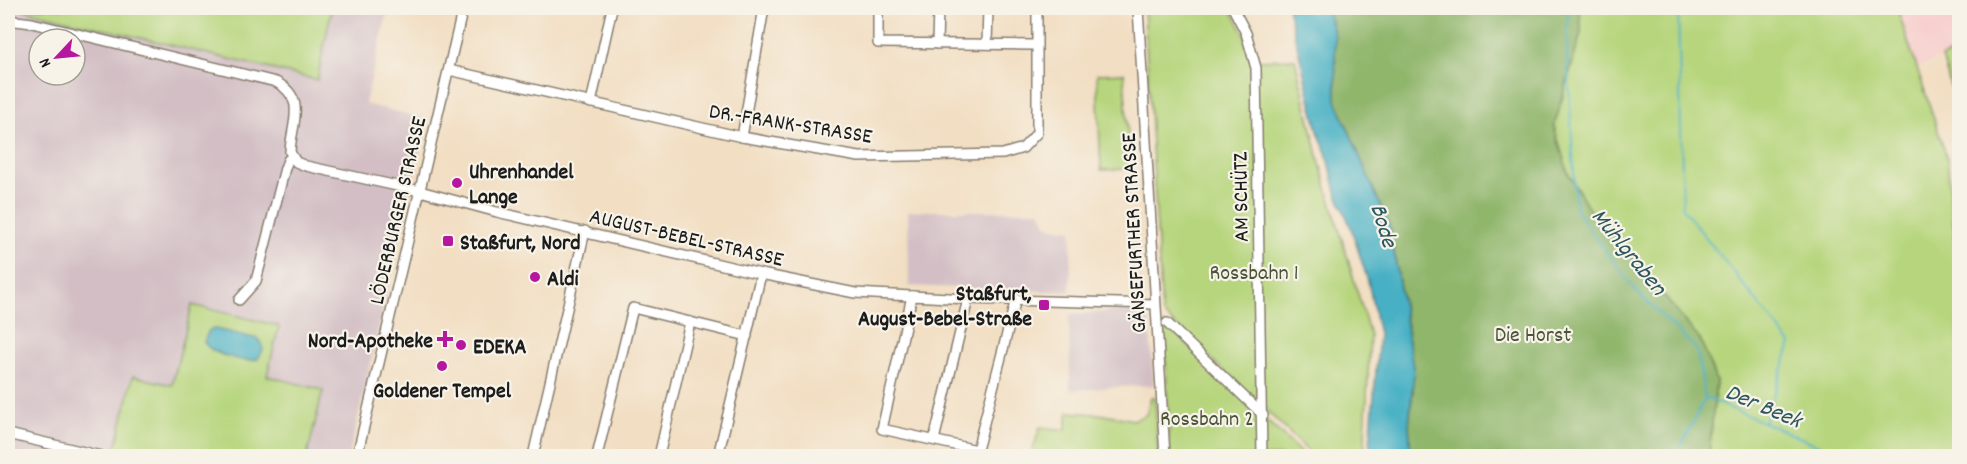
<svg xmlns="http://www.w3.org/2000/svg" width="1967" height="464" font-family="Dekko,sans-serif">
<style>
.built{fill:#f7d0ce}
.industrial{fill:#d2bec4;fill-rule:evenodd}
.green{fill:#b6d57c;stroke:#69784c;stroke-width:1.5}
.forest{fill:#90b66c;stroke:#566944;stroke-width:1.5}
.water{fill:#46b0c4;stroke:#316670;stroke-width:1.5}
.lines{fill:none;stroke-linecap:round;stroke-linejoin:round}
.stream{stroke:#46b0c4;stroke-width:2}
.minor-casing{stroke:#877d6f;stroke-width:12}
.minor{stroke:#fff;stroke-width:9}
.poi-dot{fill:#b5179e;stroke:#f7f3e8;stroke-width:2}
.labels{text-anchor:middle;stroke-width:4.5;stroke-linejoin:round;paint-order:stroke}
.street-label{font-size:22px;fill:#1c1c1c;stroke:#f7f3e8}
.poi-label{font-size:22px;font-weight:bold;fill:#1c1c1c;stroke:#f7f3e8;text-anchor:start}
.park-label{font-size:22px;fill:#4a5439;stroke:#f7f3e8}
.water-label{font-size:24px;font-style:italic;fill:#2d575f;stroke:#f7f3e8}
</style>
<rect width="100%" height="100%" fill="#f7f3e8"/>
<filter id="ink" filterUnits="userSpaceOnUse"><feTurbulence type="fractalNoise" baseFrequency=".0167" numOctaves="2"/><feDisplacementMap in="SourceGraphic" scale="12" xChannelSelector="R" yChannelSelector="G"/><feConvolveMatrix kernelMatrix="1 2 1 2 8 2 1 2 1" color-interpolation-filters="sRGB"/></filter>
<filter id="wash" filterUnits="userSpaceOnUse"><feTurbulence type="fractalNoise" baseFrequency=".008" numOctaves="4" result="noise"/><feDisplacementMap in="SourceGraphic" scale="24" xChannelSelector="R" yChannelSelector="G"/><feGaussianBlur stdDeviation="1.35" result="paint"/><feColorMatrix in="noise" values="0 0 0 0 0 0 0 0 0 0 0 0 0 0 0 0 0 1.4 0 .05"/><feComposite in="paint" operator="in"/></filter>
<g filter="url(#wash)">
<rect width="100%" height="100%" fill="#f2dec2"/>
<polygon class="built" points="1897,8 1959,8 1959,51 1942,57 1917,68"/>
<g class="industrial">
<path d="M8,8H16L316,80L332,8H358L387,14L365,104L427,119L349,456H8ZM39,39H75V75H39Z"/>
<polygon points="908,211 1040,211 1047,226 1072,230 1070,292 909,286"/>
<polygon points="1148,308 1154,385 1070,390 1069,315"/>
</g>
<g class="green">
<polygon points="16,8 332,8 317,80"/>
<polygon points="1144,8 1230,8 1244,33 1252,60 1295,59 1320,164 1370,335 1364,456 1313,456 1266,410 1162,313"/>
<polygon points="1580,8 1897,8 1947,158 1954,234 1959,270 1959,456 1709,456 1716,381 1701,342 1622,245 1594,217 1568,173 1554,127 1581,33"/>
<polygon points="1959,51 1960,51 1959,116 1942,57"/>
<polygon points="1124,73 1130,169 1101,170 1097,74"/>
<polygon points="192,305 279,326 267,376 323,390 307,456 135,456 115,452 133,376 172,385"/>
<polygon points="1164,325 1167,325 1304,456 1170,456"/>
<polygon points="1151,397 1155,397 1158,456 1031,456 1040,427 1066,430 1068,412 1109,415 1133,420 1146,415"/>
</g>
<polygon class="forest" points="1327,8 1580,8 1581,33 1554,127 1568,173 1594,217 1622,245 1701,341 1716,381 1709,456 1411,456 1409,424 1413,391 1408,333 1390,228 1336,100 1335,37"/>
<g class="water">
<polygon points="1288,8 1327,8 1335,37 1336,100 1390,228 1414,373 1409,424 1411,456 1369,456 1379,334 1368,281 1351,228 1336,192 1329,161 1318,131"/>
<path d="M216,329L258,339L262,343L263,350L258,359C245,364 211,354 204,342L209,330Z"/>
</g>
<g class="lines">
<g class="stream">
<polyline points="1568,8 1567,52 1576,210 1634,289 1697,350 1705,398 1676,456"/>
<polyline points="1678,8 1683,209 1791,344 1764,423"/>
<polyline points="1706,398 1844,456"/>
</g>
</g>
</g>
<g filter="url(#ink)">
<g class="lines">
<defs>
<g id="minor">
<polyline points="878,8 878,43 1036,45"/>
<polyline points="1138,8 1165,456"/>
<polyline points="1233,8 1246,33 1256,68 1262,456"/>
<path d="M8,20L32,23L276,82C308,99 291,124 290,152L296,162L306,166L420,191L497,212L761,274L855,293L968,299L1155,304"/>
<polyline points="937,44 938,8"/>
<polyline points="987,44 988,8"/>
<polyline points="449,70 742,137 859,157 1003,154 1023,148 1037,133 1037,8"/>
<polyline points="591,103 612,8"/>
<polyline points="742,137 764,8"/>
<polyline points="912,296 882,429 977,450 1016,299"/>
<polyline points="239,300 256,281 285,168 288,160 292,157"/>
<polyline points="1167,323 1263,415"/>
<polyline points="8,434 101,456"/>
<polyline points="934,440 968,299"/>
<polyline points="357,456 463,8"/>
<polyline points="533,456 585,231"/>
<polyline points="597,456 633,308 747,336"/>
<polyline points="659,456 690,322"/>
<polyline points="718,456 761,274"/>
</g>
</defs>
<use href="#minor" class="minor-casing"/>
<use href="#minor" class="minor"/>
</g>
</g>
<g class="poi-dot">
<circle cx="457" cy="183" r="6"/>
<rect x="442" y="235" width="12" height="12" rx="3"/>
<circle cx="535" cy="277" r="6"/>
<rect x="1038" y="299" width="12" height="12" rx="3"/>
<path d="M442 330h6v6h6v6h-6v6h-6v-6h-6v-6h6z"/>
<circle cx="461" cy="345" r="6"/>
<circle cx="442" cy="366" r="6"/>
</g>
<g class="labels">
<g class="street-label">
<text transform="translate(791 122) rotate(9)" y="8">DR.-FRANK-STRASSE</text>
<text transform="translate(1239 197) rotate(-91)" y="8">AM SCHÜTZ</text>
<text transform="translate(396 210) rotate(-77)" y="8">LÖDERBURGER STRASSE</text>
<text transform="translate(1132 233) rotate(-93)" y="8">GÄNSEFURTHER STRASSE</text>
<text transform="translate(687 236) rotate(13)" y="8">AUGUST-BEBEL-STRASSE</text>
</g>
<g class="poi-label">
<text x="469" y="178">Uhrenhandel<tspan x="469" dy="25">Lange</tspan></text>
<text x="460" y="249">Staßfurt, Nord</text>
<text x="547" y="285">Aldi</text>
<text x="1032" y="300" text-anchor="end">Staßfurt,<tspan x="1032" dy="25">August-Bebel-Straße</tspan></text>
<text x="433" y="347" text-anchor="end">Nord-Apotheke</text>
<text x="473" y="353">EDEKA</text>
<text x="442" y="397" text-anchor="middle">Goldener Tempel</text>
</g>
<g class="park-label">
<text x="1254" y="279">Rossbahn 1</text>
<text x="1533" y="341">Die Horst</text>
<text x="1207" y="425">Rossbahn 2</text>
</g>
<g class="water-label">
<text transform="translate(1385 225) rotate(73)" y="8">Bode</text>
<text transform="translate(1630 251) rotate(51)" y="8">Mühlgraben</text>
<text transform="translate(1764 405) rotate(23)" y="8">Der Beek</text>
</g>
</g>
<rect width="1967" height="464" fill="none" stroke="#f7f3e8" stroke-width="30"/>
<g transform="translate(57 57) rotate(244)"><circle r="28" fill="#f7f3e8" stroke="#9f9d96" stroke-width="1.5"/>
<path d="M0-4.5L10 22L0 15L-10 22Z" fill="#b5179e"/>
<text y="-9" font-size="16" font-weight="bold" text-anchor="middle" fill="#1c1c1c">N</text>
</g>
</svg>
